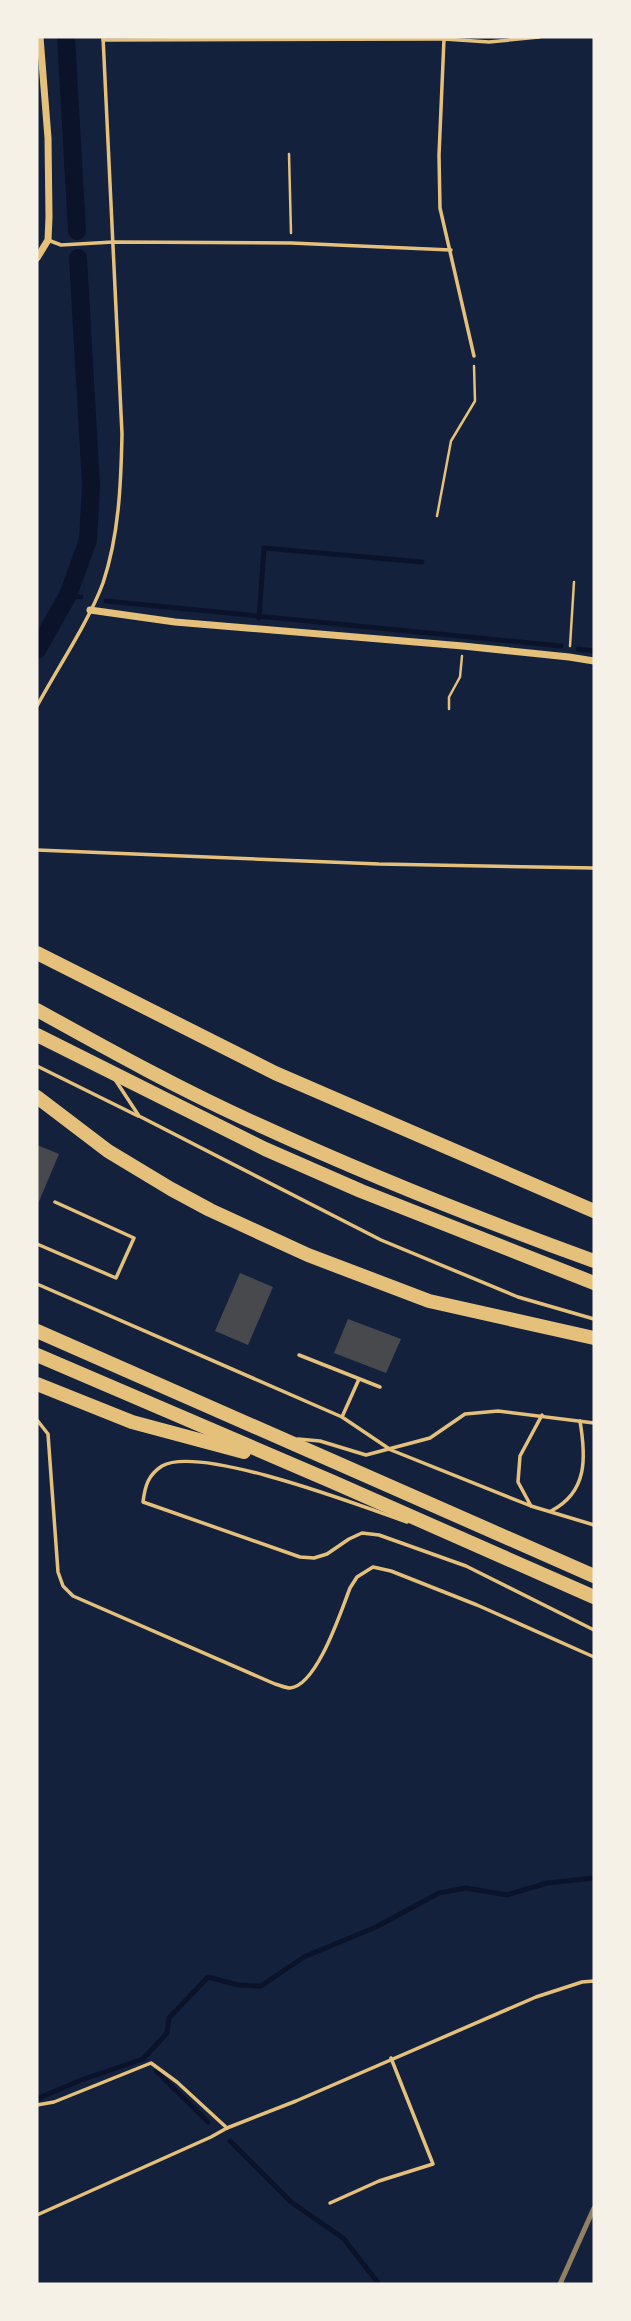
<svg xmlns="http://www.w3.org/2000/svg" width="631" height="2321" font-family="Jost,sans-serif">
<style>
.lines{fill:none;stroke-linecap:round;stroke-linejoin:round}
.stream{stroke:#0b132b;stroke-width:5}
.canal{stroke:#0b132b;stroke-width:18}
.building{fill:#48494c}
.path{stroke:#e5c07b;stroke-width:2.5}
.service{stroke:#e5c07b;stroke-width:3.5}
.minor{stroke:#e5c07b;stroke-width:7}
.motorway{stroke:#e5c07b;stroke-width:14}
.rail{stroke:#918062;stroke-width:5}
</style>
<rect width="100%" height="100%" fill="#14213d"/>
<g class="lines">
<g class="stream">
<polyline points="68,595 81,597"/>
<polyline points="106,601 561,646"/>
<polyline points="259,618 264,548 422,562"/>
<polyline points="578,649 594,651"/>
<polyline points="156,2071 208,2122"/>
<polyline points="37,2099 81,2080 143,2059 167,2033 169,2018 208,1977 238,1985 261,1986 304,1957 376,1927 439,1893 466,1888 507,1895 547,1883 594,1878"/>
<polyline points="230,2141 291,2202 343,2238 379,2284"/>
</g>
<g class="canal">
<polyline points="66,37 77,231"/>
<polyline points="37,650 68,595 88,540 91,485 78,258"/>
</g>
</g>
<g class="building">
<polygon points="37,1145 59,1154 37,1206"/>
<polygon points="240,1273 273,1287 248,1345 215,1331"/>
<polygon points="348,1319 401,1339 386,1373 334,1353"/>
</g>
<g class="lines">
<g class="path">
<polyline points="289,154 291,233"/>
<polyline points="437,516 451,441 475,401 474,366"/>
<polyline points="570,646 574,582"/>
<polyline points="449,709 449,697 460,677 462,656"/>
</g>
<g class="service">
<polyline points="103,40 443,39"/>
<polyline points="48,240 61,245 113,242 291,243 451,250"/>
<polyline points="474,356 440,208 439,155 444,39 489,42 539,37"/>
<path d="M37,706C57,669 89,621 103,583C119,535 121,484 122,434L103,37"/>
<polyline points="37,850 379,864 594,868"/>
<polyline points="37,1066 138,1116"/>
<polyline points="116,1081 139,1116 381,1240 518,1297 594,1319"/>
<polyline points="37,1244 116,1278 134,1238 55,1202"/>
<polyline points="37,1284 342,1417 391,1450 531,1506 594,1525"/>
<polyline points="299,1355 380,1387"/>
<polyline points="342,1417 359,1379"/>
<path d="M37,1420L48,1434L58,1572L63,1586L73,1596L275,1684C279,1685 286,1688 290,1688C317,1686 341,1611 350,1588L357,1577L373,1567L391,1571L477,1605L594,1657"/>
<polyline points="298,1439 320,1441 366,1455 430,1438 465,1414 498,1411 594,1423"/>
<polyline points="531,1506 518,1482 520,1456 542,1415"/>
<path d="M551,1511C588,1492 586,1457 580,1421"/>
<path d="M407,1522C364,1507 200,1444 162,1466C148,1475 145,1486 143,1502L300,1557L314,1558L327,1554L349,1539L362,1533L379,1535L466,1566L594,1630"/>
<polyline points="37,2105 54,2102 151,2063 177,2082 227,2128"/>
<polyline points="330,2203 379,2181 433,2164 391,2058"/>
<polyline points="37,2215 211,2137 227,2128 296,2101 536,1997 582,1982 594,1981"/>
</g>
<g class="minor">
<polyline points="37,258 48,240 49,217 48,138 40,37"/>
<polyline points="90,610 175,622 463,646 569,657 594,661"/>
</g>
<g class="motorway">
<polyline points="37,953 275,1073 594,1211"/>
<path d="M37,1010C109,1050 183,1091 259,1125C368,1175 481,1220 594,1261"/>
<polyline points="37,1035 265,1149 361,1191 594,1283"/>
<polyline points="37,1097 108,1151 171,1189 210,1210 308,1255 429,1301 594,1338"/>
<polyline points="37,1331 594,1576"/>
<polyline points="37,1355 333,1482 594,1597"/>
<polyline points="37,1384 132,1422 244,1452"/>
</g>
<polyline class="rail" points="560,2284 594,2208"/>
</g>
<rect width="631" height="2321" fill="none" stroke="#f6f1e7" stroke-width="77"/>
</svg>
